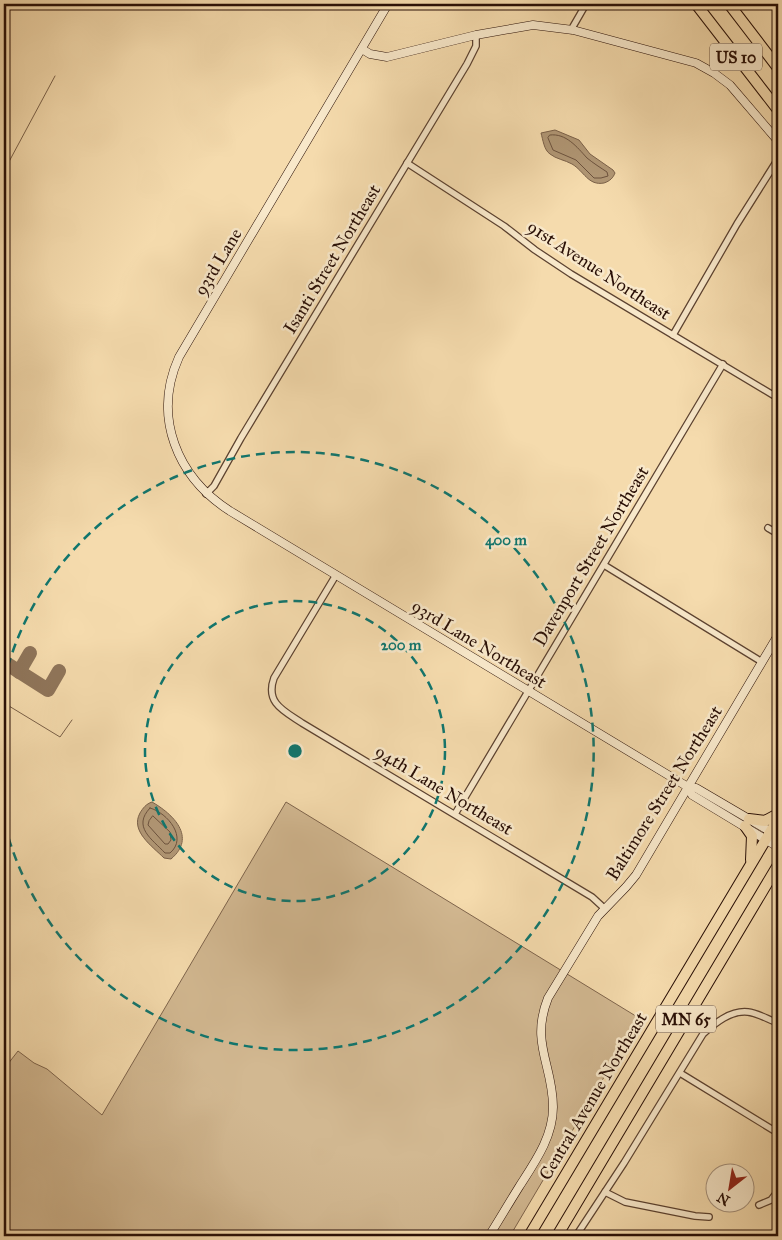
<svg xmlns="http://www.w3.org/2000/svg" width="782" height="1240" font-family="'IM FELL Great Primer',serif">
<style>
.green{fill:#d2b891;stroke:#7e644c}
.water{fill:#b09674;stroke:#7a6048}
.lines{fill:none;stroke-linecap:round;stroke-linejoin:round}
.shore{stroke:#6c523d;stroke-width:1}
.stream{stroke:#7a6048;stroke-width:1}
.taxiway{stroke:#8f755a;stroke-width:14}
.street-casing{stroke:#5c4230;stroke-width:8}
.secondary-casing{stroke:#290f06;stroke-width:9}
.highway-casing{stroke:#290f06;stroke-width:12}
.street{stroke:#f8e8ca;stroke-width:5.5}
.secondary{stroke:#f8e8ca;stroke-width:8}
.highway{stroke:#f5dbad;stroke-width:10}
.ring{fill:none;stroke:#0f766e;stroke-width:2.5;stroke-dasharray:9 6}
.labels{text-anchor:middle;stroke-width:5;stroke-linejoin:round;paint-order:stroke}
.shield{fill:#f8e8ca;stroke:#675041;stroke-width:1}
.shield-label{font-size:16px;font-weight:bold;fill:#290f06}
.street-label{font-size:18px;fill:#290f06;stroke:#f8e8ca}
.centre{fill:#0f766e;stroke:#f8e8ca;stroke-width:2.5}
.ring-label{font-size:15px;text-anchor:middle;font-weight:bold;fill:#0f766e;stroke:#f8e8ca;stroke-width:5;stroke-linejoin:round;paint-order:stroke}
</style>
<rect width="100%" height="100%" fill="#f5dbad"/>
<filter id="stains"><feTurbulence type="fractalNoise" baseFrequency=".004" numOctaves="4"/><feColorMatrix values="0 0 0 0 .2 0 0 0 0 .09 0 0 0 0 .02 0 0 0 .5 -.17"/></filter>
<radialGradient id="worn" r=".72"><stop offset=".6" stop-color="#630" stop-opacity="0"/><stop offset="1" stop-color="#630" stop-opacity=".3"/></radialGradient>
<polygon class="green" points="286,802 639,1018 510,1236 4,1236 4,1069 18,1051 34,1063 47,1069 102,1115"/>
<g class="water">
<path d="M555,130L579,140L590,154L613,170L615,173C613,178 610,181 604,183C588,186 584,171 572,164C565,160 556,159 550,154C544,150 543,140 541,133Z"/>
<path d="M152,802C173,814 197,837 171,859L164,858C152,846 130,831 140,813C143,808 146,804 152,802Z"/>
</g>
<g class="lines">
<g class="shore">
<path d="M550,135C566,133 577,147 587,158C593,163 601,168 607,172L608,176L601,178H594L576,160L553,150L548,138Z"/>
<path d="M150,808C168,813 188,838 170,853H165C152,839 132,827 150,808Z"/>
<polygon points="153,816 170,832 171,840 168,844 165,844 148,825 149,821"/>
</g>
<g class="stream">
<polyline points="4,171 55,76"/>
<polyline points="4,703 60,737 72,720"/>
</g>
<g class="taxiway">
<polyline points="4,662 48,690 59,671"/>
<polyline points="19,672 30,653"/>
</g>
<defs>
<g id="street">
<polyline points="571,30 586,4"/>
<polyline points="407,163 504,226 535,250 571,274 778,398"/>
<polyline points="673,335 737,224 778,159"/>
<polyline points="206,494 214,486 241,438 467,64 476,46 476,35"/>
<polyline points="768,528 778,534"/>
<polyline points="604,565 762,662"/>
<path d="M336,575L274,678C265,703 284,711 302,723L592,897L604,908"/>
<polyline points="455,814 723,364"/>
<polyline points="680,1073 778,1133"/>
<polyline points="605,1192 625,1202 695,1216 709,1217"/>
<polyline points="759,1205 771,1200 778,1191"/>
<path d="M576,1236L624,1163L703,1034C715,1023 731,1010 748,1012C758,1013 769,1020 778,1023"/>
</g>
<g id="secondary">
<path d="M388,4L179,357C152,417 177,477 230,511L688,787L696,788L778,836"/>
<polyline points="362,49 370,54 387,57 476,35 533,25 573,30 696,63 714,73 730,85 778,141"/>
<polyline points="688,787 692,795 778,847"/>
<path d="M489,1236C499,1220 509,1203 519,1187C535,1162 553,1137 553,1107C553,1065 530,1043 548,998L598,916L626,887L636,875L778,635"/>
</g>
<g id="highway">
<polyline points="696,4 778,110"/>
<polyline points="729,4 778,68"/>
<polyline points="749,819 765,821 778,814"/>
<polyline points="745,826 752,836 751,860"/>
<polyline points="529,1236 778,819"/>
<polyline points="557,1236 778,865"/>
</g>
</defs>
<use href="#street" class="street-casing"/>
<use href="#secondary" class="secondary-casing"/>
<use href="#highway" class="highway-casing"/>
<use href="#street" class="street"/>
<use href="#secondary" class="secondary"/>
<use href="#highway" class="highway"/>
</g>
<g class="ring">
<circle cx="295" cy="751" r="150"/>
<path d="M4 681A299 299 0 1 1 4 821"/>
</g>
<g class="labels">
<g class="shield">
<rect x="710" y="43.5" width="52" height="27" rx="4"/>
<rect x="656" y="1005.5" width="60" height="27" rx="4"/>
</g>
<g class="shield-label">
<text x="736" y="63">US 10</text>
<text x="686" y="1025">MN 65</text>
</g>
<g class="street-label">
<text transform="translate(332 259) rotate(-59)" y="6">Isanti Street Northeast</text>
<text transform="translate(218 262) rotate(-59)" y="6">93rd Lane</text>
<text transform="translate(599 270) rotate(33)" y="6">91st Avenue Northeast</text>
<text transform="translate(591 556) rotate(-59)" y="6">Davenport Street Northeast</text>
<text transform="translate(479 644) rotate(31)" y="6">93rd Lane Northeast</text>
<text transform="translate(444 790) rotate(31)" y="6">94th Lane Northeast</text>
<text transform="translate(664 793) rotate(-58)" y="6">Baltimore Street Northeast</text>
<text transform="translate(593 1096) rotate(-59)" y="6">Central Avenue Northeast</text>
</g>
</g>
<circle cx="295" cy="751" r="8" class="centre"/>
<g class="ring-label">
<text x="506" y="545">400 m</text>
<text x="401" y="650">200 m</text>
</g>
<rect width="782" height="1240" fill="none" stroke="#f5dbad" stroke-width="20"/>
<rect x="5" y="5" width="772" height="1230" fill="none" stroke="#290f06" stroke-width="2.5"/>
<rect x="10" y="10" width="762" height="1220" fill="none" stroke="#290f06"/>
<g transform="translate(730 1188) rotate(211)"><circle r="24" fill="#f8e8ca" stroke="#a5917c"/>
<path d="M0-4L9 19L0 12L-9 19Z" fill="#8f2418"/>
<text y="-8" font-size="14" font-weight="bold" text-anchor="middle" fill="#290f06">N</text>
</g>
<rect width="100%" height="100%" filter="url(#stains)"/>
<rect width="100%" height="100%" fill="url(#worn)"/>
</svg>
